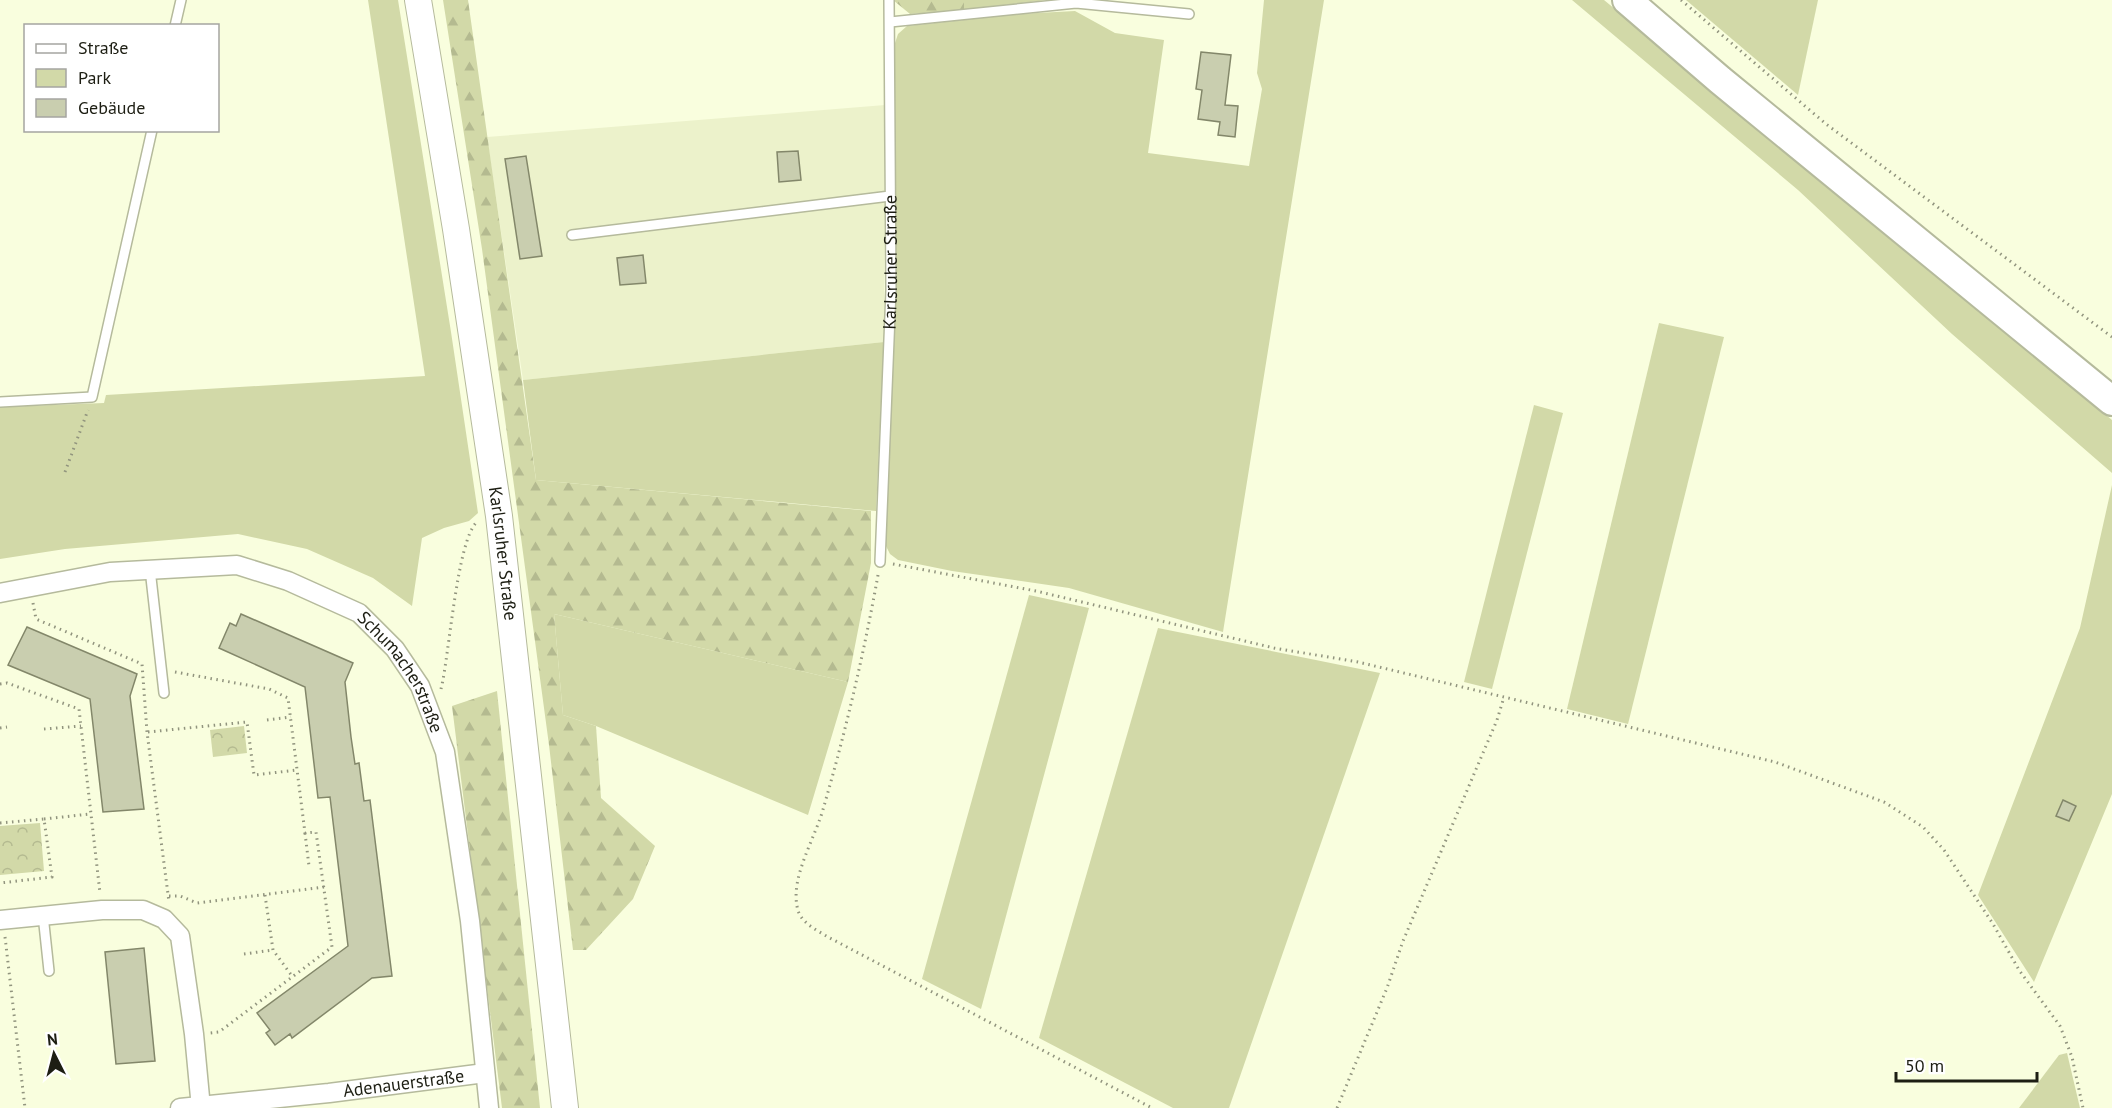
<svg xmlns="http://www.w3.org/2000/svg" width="2112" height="1108" font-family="'PT Sans',sans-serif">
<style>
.built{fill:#ecf2cb}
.green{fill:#d2d9a8}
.forest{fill:url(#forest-firs)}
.park{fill:url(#park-crowns)}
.building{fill:#c9ceaf;stroke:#83876a;stroke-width:1.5}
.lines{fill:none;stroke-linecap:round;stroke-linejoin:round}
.lane-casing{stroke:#b5ba9c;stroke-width:12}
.street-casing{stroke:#b5ba9c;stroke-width:21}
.secondary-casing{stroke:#b5ba9c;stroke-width:28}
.primary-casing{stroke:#b5ba9c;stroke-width:32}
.path{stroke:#91947e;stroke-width:3;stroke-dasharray:1.5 4.5;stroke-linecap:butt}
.lane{stroke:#fff;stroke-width:9}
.street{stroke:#fff;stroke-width:18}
.secondary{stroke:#fff;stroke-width:26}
.primary{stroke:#fff;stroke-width:28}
.labels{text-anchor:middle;stroke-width:4.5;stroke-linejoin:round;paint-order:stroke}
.street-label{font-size:18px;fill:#1d1e13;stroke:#fff}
</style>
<defs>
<pattern id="forest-firs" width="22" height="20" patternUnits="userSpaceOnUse" patternTransform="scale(1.5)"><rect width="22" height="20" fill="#d2d9a8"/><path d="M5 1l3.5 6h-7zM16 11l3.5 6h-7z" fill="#b4ba90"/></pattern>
<pattern id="park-crowns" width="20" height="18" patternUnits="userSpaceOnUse" patternTransform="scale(1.5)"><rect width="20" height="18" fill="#d2d9a8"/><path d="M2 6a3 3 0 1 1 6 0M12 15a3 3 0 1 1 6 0" fill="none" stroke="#b4ba90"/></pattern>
</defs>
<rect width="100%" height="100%" fill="#f9fede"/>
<polygon class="built" points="885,105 884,342 523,380 487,137"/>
<g class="green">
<polygon points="368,0 398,0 451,332 478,513 469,521 444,528 422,538 412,606 373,578 307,549 238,534 65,549 0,559 0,407 104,403 106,395 425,376"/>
<polygon points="964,0 1047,0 964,10"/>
<polygon points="1264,0 1324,0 1223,632 1069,588 952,571 898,560 890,554 885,544 896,298 894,46 898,34 907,26 1018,14 1075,11 1115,33 1164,40 1148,153 1249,166 1262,89 1257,73"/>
<polygon points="1572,0 1604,0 2112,420 2112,473 1952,334 1798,190"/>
<polygon points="1686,0 1818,0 1798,95"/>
<polygon points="1659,323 1724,337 1628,724 1567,709"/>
<polygon points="884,342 876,511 536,480 523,380"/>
<polygon points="1534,405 1563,413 1492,689 1464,682"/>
<polygon points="2112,485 2112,794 2034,982 1978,895 2080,628"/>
<polygon points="1029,595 1089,608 981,1009 922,979"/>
<polygon points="554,614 848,682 808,815 596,726 563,715"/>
<polygon points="1158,628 1380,673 1229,1108 1173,1108 1039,1038"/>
<polygon points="2067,1053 2080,1108 2019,1108 2059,1055"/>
</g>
<g class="forest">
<polygon points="443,0 468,0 536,480 871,511 871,563 848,682 554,614 563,715 596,726 601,798 655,846 633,899 586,950 573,950 549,745 482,249"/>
<polygon points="893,0 964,0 964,10 910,14"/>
<polygon points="497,691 540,1108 502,1108 452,706"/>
</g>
<g class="park">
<polygon points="244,726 247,753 213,757 210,730"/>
<polygon points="40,823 44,871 0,875 0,826"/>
</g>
<g class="building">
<polygon points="1201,52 1231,55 1225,105 1238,106 1235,137 1218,135 1220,122 1198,119 1202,90 1196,89"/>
<polygon points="798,151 801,180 779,182 777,152"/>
<polygon points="526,156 542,256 520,259 505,159"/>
<polygon points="643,255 646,283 620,285 617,258"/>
<polygon points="241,614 353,663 345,682 351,737 355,764 359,763 364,801 370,800 392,976 372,978 292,1038 290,1034 275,1045 266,1033 270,1030 257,1013 348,946 330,797 318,798 305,687 219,648 230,623 236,626"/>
<polygon points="27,627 137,674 130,696 144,809 103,812 90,699 8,665"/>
<polygon points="2063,800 2076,806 2069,821 2056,816"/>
<polygon points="144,948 155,1061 116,1064 105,952"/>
</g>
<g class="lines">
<defs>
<g id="lane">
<polyline points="890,22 1076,3 1189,14"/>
<polyline points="175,26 181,0"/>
<polyline points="572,235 890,196"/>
<polyline points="0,402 92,397 152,130"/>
<path id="s1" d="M880,562L891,290L889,0"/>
<polyline points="150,569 164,693"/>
<polyline points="43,915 49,971"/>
</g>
<g id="street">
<path id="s2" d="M0,593L110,572L237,565L288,581L359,613L395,649L420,686L445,752L470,921L489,1108"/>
<polyline points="0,920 102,910 143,910 164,919 180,936 194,1034 201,1108"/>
<path id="s3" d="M180,1108L329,1093L485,1073"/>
</g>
<g id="secondary">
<path id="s4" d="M418,0L456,229L499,516L565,1108"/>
</g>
<polyline id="primary" points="1627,0 1720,80 2112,401"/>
</defs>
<use href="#lane" class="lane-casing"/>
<use href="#street" class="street-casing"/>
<use href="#secondary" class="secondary-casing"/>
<use href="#primary" class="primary-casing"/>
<g class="path">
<polyline points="1681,0 1826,124 2112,337"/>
<polyline points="65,472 88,410"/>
<polyline points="893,564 1036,591 1274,648 1358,662 1775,762 1884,802 1923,827 1944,850 1993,924 2019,970 2060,1026 2072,1057 2083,1108"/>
<path d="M878,575C864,653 846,730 824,806C816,837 791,875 797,906C799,922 815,929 828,937L1152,1108"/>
<polyline points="33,603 36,619 142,664 147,732 169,902"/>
<polyline points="175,672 269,689 288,698 305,833 316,832 332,947 219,1032 210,1033"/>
<polyline points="0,684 7,683 79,709 100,893"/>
<path d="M441,689C449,658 457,539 477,522"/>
<polyline points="267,720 291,717"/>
<polyline points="0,728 7,727"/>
<polyline points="44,729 81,726"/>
<polyline points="148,732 247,722 254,775 297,770"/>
<polyline points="44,819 90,814"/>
<polyline points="0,823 44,819 52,877 0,883"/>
<polyline points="305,833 309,866"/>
<polyline points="265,895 273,950 292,976"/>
<polyline points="169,896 180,896 197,903 324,887"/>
<polyline points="5,937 25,1108"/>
<polyline points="244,954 273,950"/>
<polyline points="1337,1108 1387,988 1403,941 1497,720 1504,697"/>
</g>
<use href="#lane" class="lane"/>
<use href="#street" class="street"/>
<use href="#secondary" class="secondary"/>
<use href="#primary" class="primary"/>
</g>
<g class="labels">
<g class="street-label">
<text dy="6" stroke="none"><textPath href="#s1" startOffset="300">Karlsruher Straße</textPath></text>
<text dy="6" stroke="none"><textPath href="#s4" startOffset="560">Karlsruher Straße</textPath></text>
<text dy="6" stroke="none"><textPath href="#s2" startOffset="444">Schumacherstraße</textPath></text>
<text dy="6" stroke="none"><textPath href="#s3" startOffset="225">Adenauerstraße</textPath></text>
</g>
</g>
<rect x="24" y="24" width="195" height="108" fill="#ffffff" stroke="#a5a5a1" stroke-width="1.5"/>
<rect x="36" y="44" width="30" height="9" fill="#ffffff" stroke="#a5a5a1" stroke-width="1.5"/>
<text x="78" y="54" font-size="18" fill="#1d1e13">Straße</text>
<rect x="36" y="69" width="30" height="18" fill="#d2d9a8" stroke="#a5a5a1" stroke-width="1.5"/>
<text x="78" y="84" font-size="18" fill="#1d1e13">Park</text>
<rect x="36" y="99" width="30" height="18" fill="#c9ceaf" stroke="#a5a5a1" stroke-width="1.5"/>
<text x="78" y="114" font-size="18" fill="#1d1e13">Gebäude</text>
<g transform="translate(54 1054) rotate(354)" stroke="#ffffff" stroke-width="4.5" paint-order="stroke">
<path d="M0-4.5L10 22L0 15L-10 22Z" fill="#1d1e13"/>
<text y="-9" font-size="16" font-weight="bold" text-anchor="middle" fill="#1d1e13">N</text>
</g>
<path d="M1896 1072v9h141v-9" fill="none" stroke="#1d1e13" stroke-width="3"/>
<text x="1905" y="1072" font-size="18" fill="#1d1e13" stroke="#ffffff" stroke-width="4.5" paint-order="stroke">50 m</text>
</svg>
